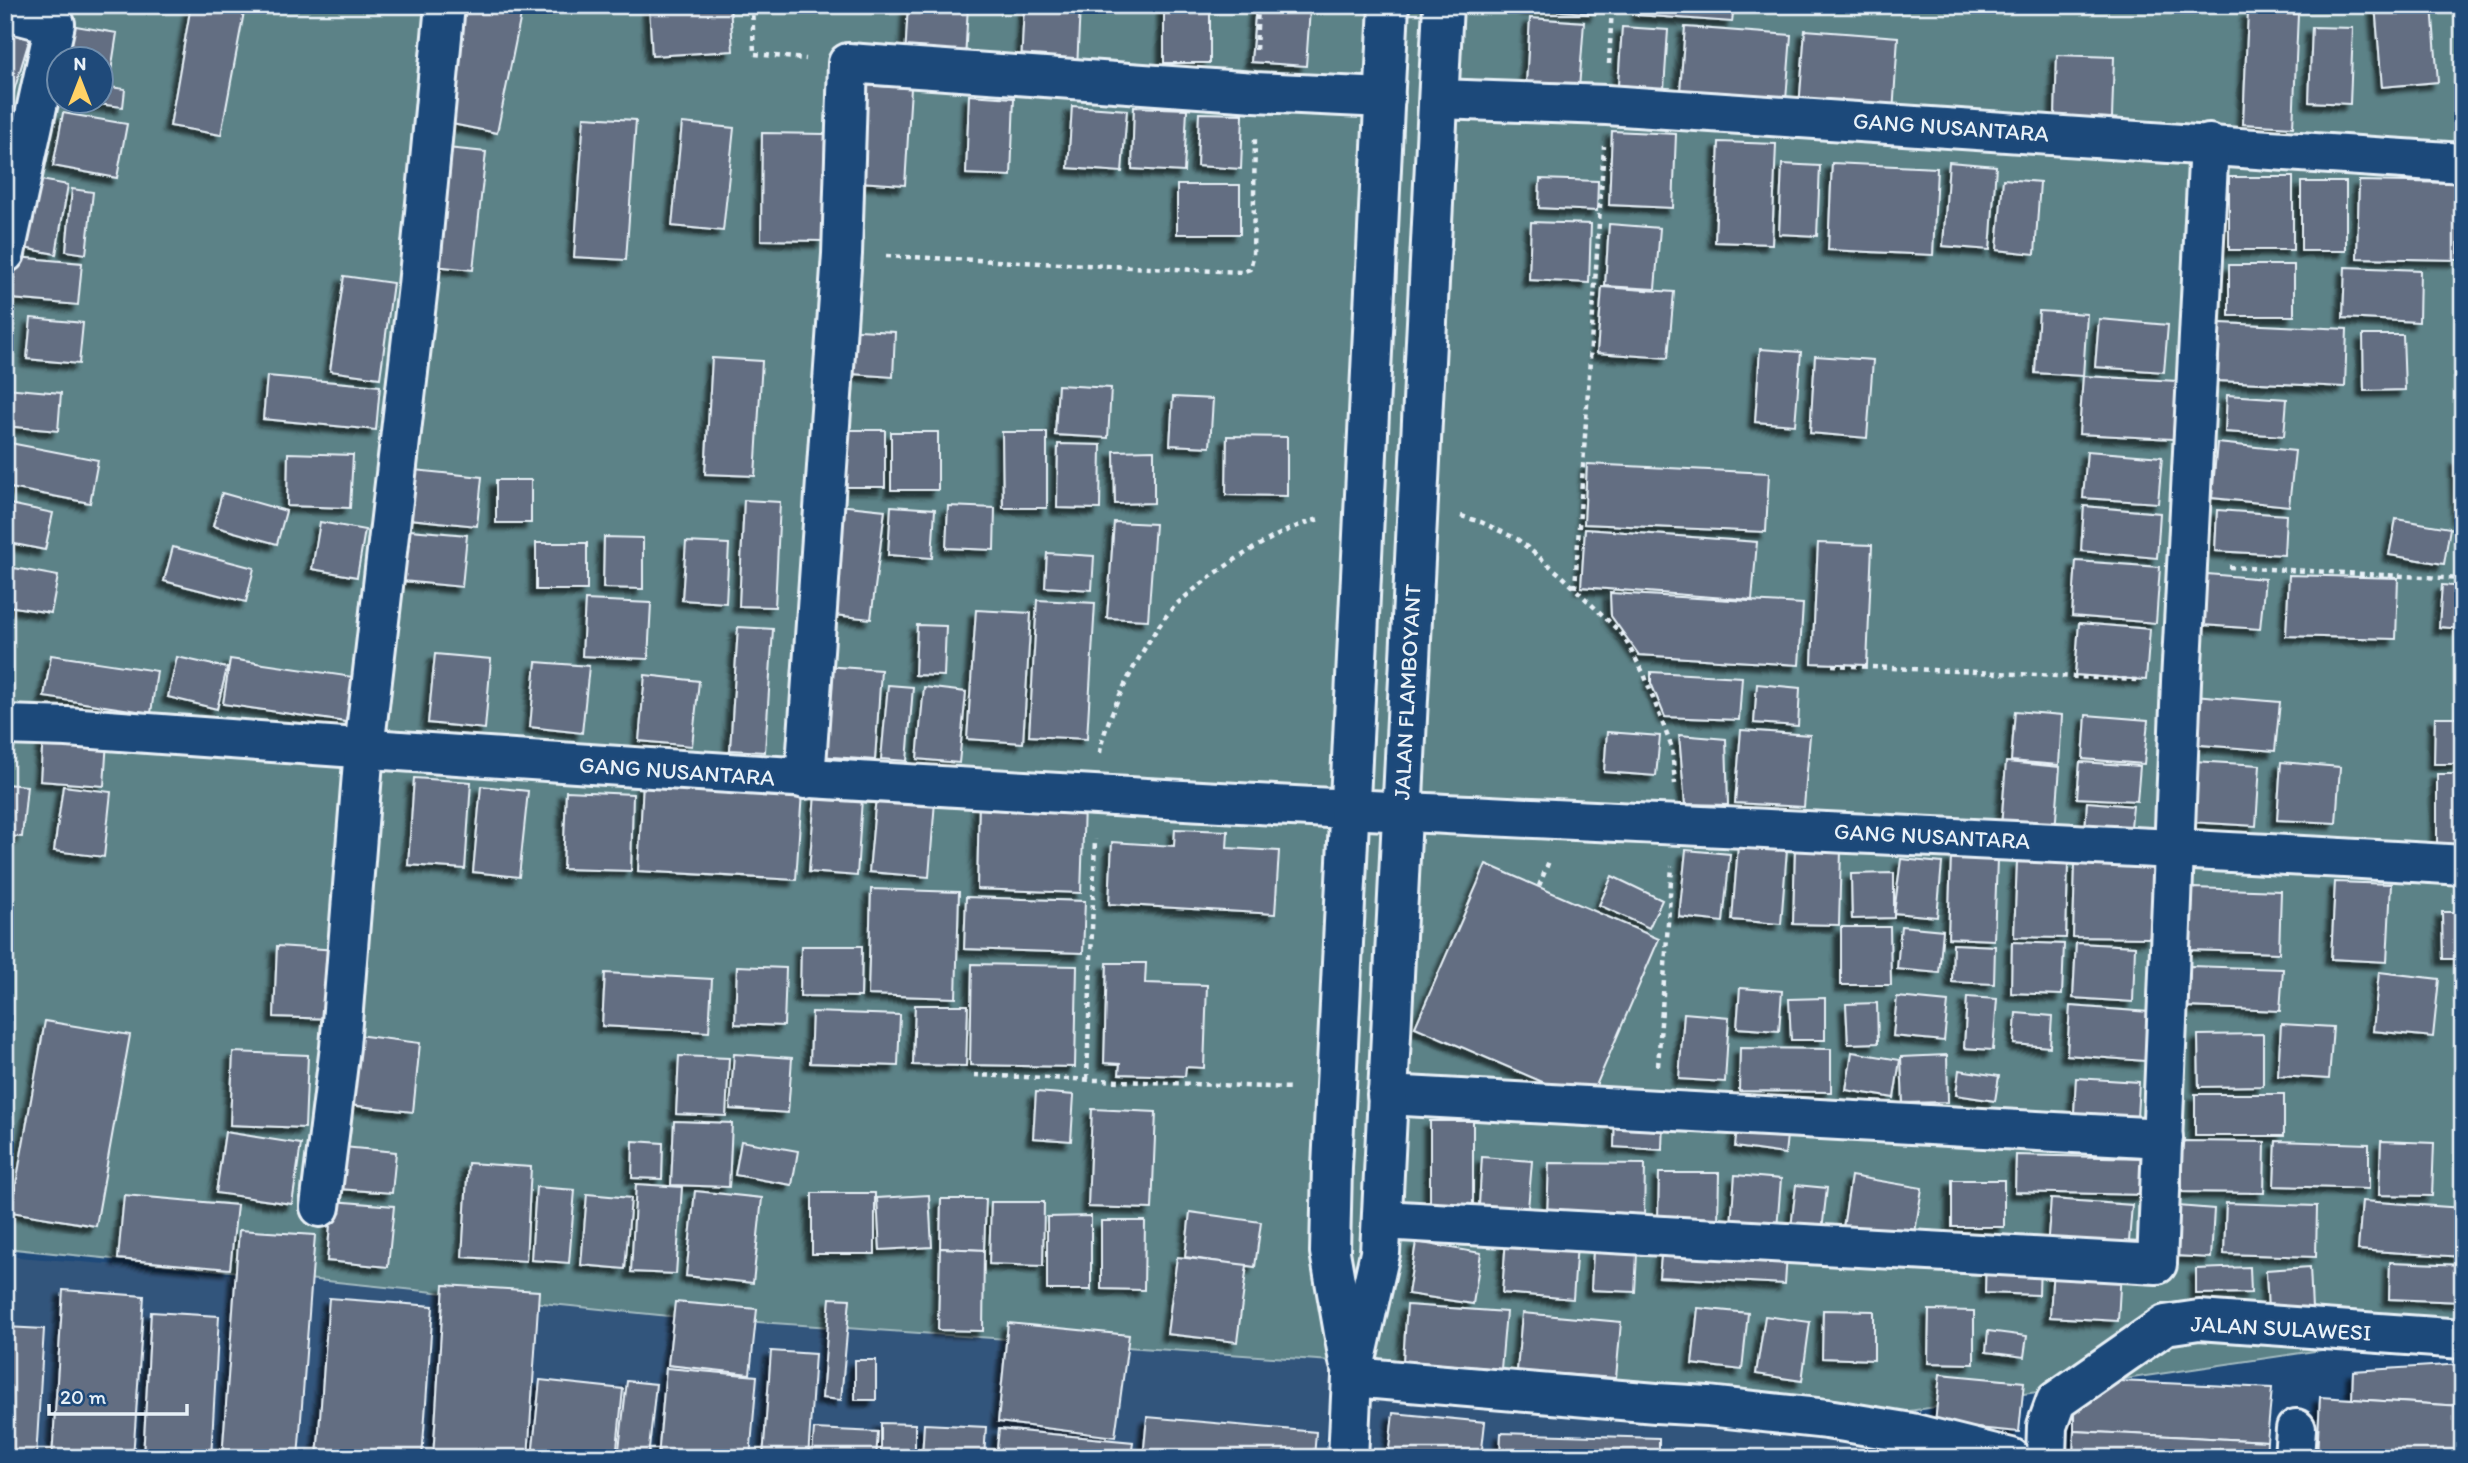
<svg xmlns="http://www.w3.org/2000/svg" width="2468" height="1463" font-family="Itim,sans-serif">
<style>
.built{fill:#33557c}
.green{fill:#5c8287;stroke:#a2bac0;stroke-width:2;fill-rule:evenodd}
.building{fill:#636e82;stroke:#e8f1f8;stroke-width:2;filter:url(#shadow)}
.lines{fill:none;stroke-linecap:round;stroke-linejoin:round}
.minor-casing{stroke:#e8f1f8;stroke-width:44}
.path{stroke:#e8f1f8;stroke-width:4.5;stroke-dasharray:5 5;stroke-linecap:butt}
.minor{stroke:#1f4a7a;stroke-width:38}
.labels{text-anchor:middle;stroke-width:6;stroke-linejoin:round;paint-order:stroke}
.street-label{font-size:23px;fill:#e8f1f8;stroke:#1f4a7a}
</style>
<defs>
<filter id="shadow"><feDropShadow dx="-6" dy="6" stdDeviation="2" flood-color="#0009"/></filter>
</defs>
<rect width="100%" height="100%" fill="#1f4a7a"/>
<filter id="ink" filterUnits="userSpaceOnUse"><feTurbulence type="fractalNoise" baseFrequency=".0143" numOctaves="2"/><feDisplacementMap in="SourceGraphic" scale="14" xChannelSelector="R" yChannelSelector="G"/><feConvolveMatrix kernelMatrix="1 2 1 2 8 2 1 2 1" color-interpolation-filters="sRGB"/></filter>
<g filter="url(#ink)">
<g class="built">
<polygon points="5,1256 1332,1361 1324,1458 5,1458"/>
<polygon points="1371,1397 1848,1439 1931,1458 1368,1458"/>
</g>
<path class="green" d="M5,5H2463V1329L1902,1412L1332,1361L669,1316L5,1248ZM60,60H102V102H60Z"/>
<g class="building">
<polygon points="191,5 204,5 244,12 221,135 170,126"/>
<polygon points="460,5 472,5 521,15 497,133 437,121"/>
<polygon points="649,5 730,5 733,51 652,56"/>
<polygon points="908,5 968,5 965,61 905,58"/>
<polygon points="1024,5 1080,5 1077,69 1021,67"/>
<rect x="1164" y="5" width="46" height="58"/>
<polygon points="1256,5 1310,9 1306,66 1251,62"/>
<polygon points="1526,5 1597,5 1596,14 1526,8"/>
<polygon points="1639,5 1734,5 1732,22 1638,15"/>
<polygon points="2375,5 2432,5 2438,82 2382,87"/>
<polygon points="2248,12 2298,14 2293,127 2243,124"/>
<polygon points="5,16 34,24 5,121"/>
<polygon points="1530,18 1584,22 1579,89 1526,85"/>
<polygon points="64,24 117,33 110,78 102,76 102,60 60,60"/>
<polygon points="1622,27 1668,30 1664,89 1618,85"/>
<polygon points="1685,27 1791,35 1785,113 1679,105"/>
<polygon points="2312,27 2353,28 2350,104 2309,102"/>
<polygon points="1805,30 1898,37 1893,114 1799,108"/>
<polygon points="2057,55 2114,57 2112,118 2055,116"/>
<polygon points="863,85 911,88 905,185 858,182"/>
<polygon points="102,86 125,89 123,107 79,102 102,102"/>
<polygon points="969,95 1014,98 1011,176 966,174"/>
<polygon points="1072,106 1127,110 1122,172 1068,168"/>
<polygon points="1134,107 1187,109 1184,172 1132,169"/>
<polygon points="63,113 127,124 117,178 53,166"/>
<polygon points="1199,113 1243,114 1241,169 1197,166"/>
<polygon points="584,117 636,120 626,260 574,257"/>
<polygon points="682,123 734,128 723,231 672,226"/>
<polygon points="1612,131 1676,134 1673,208 1609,205"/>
<polygon points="762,133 825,134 823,241 761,240"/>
<polygon points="1719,142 1776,144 1772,244 1715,242"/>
<polygon points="437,147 486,152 473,270 424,265"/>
<polygon points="1949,162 1996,166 1990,250 1943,246"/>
<polygon points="1832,163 1937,168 1933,255 1828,250"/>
<polygon points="1782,164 1820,166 1817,236 1779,234"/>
<rect x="2229" y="177" width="64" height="73"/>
<polygon points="30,178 68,185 56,254 18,247"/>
<polygon points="1540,179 1598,181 1597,211 1539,208"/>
<polygon points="2003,179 2040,182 2035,254 1997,250"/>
<polygon points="2359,181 2459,183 2458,260 2357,258"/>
<rect x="2301" y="182" width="45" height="69"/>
<rect x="1177" y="185" width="63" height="49"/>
<polygon points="72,189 93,192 86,254 66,251"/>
<polygon points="1531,222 1591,224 1589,283 1529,280"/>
<polygon points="1609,224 1660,228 1655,289 1605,286"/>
<polygon points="16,257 82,263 78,305 12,299"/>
<rect x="2229" y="265" width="65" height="51"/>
<polygon points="2345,267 2420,270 2419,322 2343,318"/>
<polygon points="344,276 393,283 380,378 330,371"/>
<polygon points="1602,287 1674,292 1668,358 1597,353"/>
<polygon points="2039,311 2087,314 2083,376 2035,373"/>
<polygon points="31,318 83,323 79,364 27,359"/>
<polygon points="2099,319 2168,325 2164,372 2095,367"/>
<polygon points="2220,323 2347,329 2345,387 2218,381"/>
<polygon points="840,329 895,332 893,377 838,373"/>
<polygon points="2363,335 2403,335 2405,390 2364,391"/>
<polygon points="1760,349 1801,352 1795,425 1755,422"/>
<polygon points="1815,356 1873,360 1867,438 1810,433"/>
<polygon points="712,358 762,361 755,476 705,474"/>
<polygon points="267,376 380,386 376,430 263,419"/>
<polygon points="2083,376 2177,381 2173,439 2079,434"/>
<polygon points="1058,385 1111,388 1108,438 1055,435"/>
<polygon points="5,388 61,393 58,431 5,426"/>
<polygon points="2227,395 2287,399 2284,436 2225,432"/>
<polygon points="1173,397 1213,399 1210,447 1170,445"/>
<rect x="837" y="430" width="48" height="57"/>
<rect x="891" y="432" width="47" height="58"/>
<polygon points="1002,432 1047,432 1047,508 1003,508"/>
<polygon points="1227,436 1287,437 1287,496 1226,495"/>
<polygon points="5,442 98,460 90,503 5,487"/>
<polygon points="2217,443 2295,451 2289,506 2212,498"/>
<polygon points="1058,444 1101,445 1100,509 1057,508"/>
<polygon points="1154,450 1154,503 1115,504 1114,451"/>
<polygon points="2087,451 2162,457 2158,503 2083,498"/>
<polygon points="288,453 353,455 350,508 287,506"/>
<polygon points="2456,460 2463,460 2463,518 2458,518"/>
<polygon points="1587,464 1769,473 1766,532 1584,524"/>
<polygon points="404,469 482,477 477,526 400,518"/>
<rect x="496" y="480" width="35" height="43"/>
<polygon points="222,493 286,511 277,544 213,526"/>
<polygon points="744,500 780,502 775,607 739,606"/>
<polygon points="5,503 53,513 45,550 5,542"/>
<polygon points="838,505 885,510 871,619 825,614"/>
<polygon points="891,506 935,509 932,558 888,555"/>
<polygon points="948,506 995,508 994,550 946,548"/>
<polygon points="2084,506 2160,513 2157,558 2081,551"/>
<polygon points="2217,510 2286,515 2284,555 2215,551"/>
<polygon points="2396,519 2450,528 2444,564 2389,555"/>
<polygon points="320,522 365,530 357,577 312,569"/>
<polygon points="1114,522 1155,524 1148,620 1107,618"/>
<polygon points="398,529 467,535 462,587 393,580"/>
<polygon points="1585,529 1757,542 1752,600 1581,587"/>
<polygon points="604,537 643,538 643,589 603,588"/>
<polygon points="686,542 729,544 726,603 682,600"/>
<rect x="536" y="543" width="51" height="47"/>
<polygon points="1818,543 1872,545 1867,665 1812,663"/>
<polygon points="173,547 254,568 246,602 164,581"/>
<polygon points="1047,553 1094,556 1092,590 1045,587"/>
<polygon points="2076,561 2160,567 2156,623 2072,616"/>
<polygon points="14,568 58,576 51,613 8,606"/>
<polygon points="2207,574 2265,579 2260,629 2203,625"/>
<polygon points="2289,575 2398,578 2396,639 2286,636"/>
<polygon points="2442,585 2463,587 2463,629 2439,627"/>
<polygon points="1610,593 1803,604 1799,665 1639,655 1611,616"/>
<polygon points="585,600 651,603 648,659 582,656"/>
<polygon points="1037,600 1095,603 1087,739 1029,736"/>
<polygon points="976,610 1031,613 1023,743 967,739"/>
<polygon points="2079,623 2150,629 2146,680 2075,675"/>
<polygon points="917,625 946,626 944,676 915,675"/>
<polygon points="738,627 773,629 765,752 730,750"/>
<polygon points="435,654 491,659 485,729 428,723"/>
<polygon points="51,655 157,671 151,713 44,697"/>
<polygon points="177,657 227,668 217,709 168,697"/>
<polygon points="230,659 353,677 346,722 223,704"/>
<polygon points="536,662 589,666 582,733 530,727"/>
<polygon points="824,666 881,670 875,760 818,756"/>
<polygon points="1651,672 1742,677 1739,720 1665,717 1651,683"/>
<polygon points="645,675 699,681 692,746 639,741"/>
<polygon points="1757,684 1800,688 1798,726 1754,723"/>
<polygon points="888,685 913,687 907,761 881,759"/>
<polygon points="924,687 966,692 959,763 917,759"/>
<polygon points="2193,695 2280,702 2275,751 2189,744"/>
<polygon points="2015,711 2062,715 2059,765 2011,761"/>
<polygon points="2086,715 2148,720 2144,764 2083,759"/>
<polygon points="2435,717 2463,717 2463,764 2434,764"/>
<polygon points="1741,730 1810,735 1804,807 1735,803"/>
<polygon points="1607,732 1660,736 1656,776 1604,772"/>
<polygon points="1679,735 1726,739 1728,805 1685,804"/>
<polygon points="43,736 107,740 104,786 40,781"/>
<polygon points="2193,761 2260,765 2256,826 2190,822"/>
<polygon points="2006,762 2060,767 2055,832 2001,828"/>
<polygon points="2080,762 2140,766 2137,801 2077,798"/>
<polygon points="2281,762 2340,767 2336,823 2277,820"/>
<rect x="2437" y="774" width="26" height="75"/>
<polygon points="414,778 471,782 465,869 408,865"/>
<polygon points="643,783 802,792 796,880 638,871"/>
<polygon points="5,784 27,786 22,837 5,836"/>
<polygon points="63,786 111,792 104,857 54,851"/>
<polygon points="481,786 528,791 519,877 473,872"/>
<polygon points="566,791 633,794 631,871 563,869"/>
<polygon points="815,794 862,798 857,876 809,872"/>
<polygon points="876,796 935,801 929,877 869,872"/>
<polygon points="2087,802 2133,806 2130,837 2085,833"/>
<polygon points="979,803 1084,806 1081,893 977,889"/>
<polygon points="1175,829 1228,831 1227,848 1279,851 1275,914 1109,904 1112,842 1174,846"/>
<polygon points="1738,846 1787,849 1781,924 1732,920"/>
<polygon points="1795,849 1841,849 1839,925 1793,924"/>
<polygon points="1686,850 1730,854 1723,922 1679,917"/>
<polygon points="1951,857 1997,859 1994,940 1948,938"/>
<polygon points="1901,859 1942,863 1937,917 1894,913"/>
<polygon points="2017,862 2068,863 2066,938 2014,937"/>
<polygon points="1486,864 1659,939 1589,1102 1415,1027"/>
<polygon points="2075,864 2153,866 2151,938 2073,937"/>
<polygon points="1894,873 1894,918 1852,919 1851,874"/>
<polygon points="1612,876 1662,900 1649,928 1599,905"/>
<polygon points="2335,882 2391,884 2387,962 2331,959"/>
<polygon points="2193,888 2281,891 2279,953 2190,950"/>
<polygon points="871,889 959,892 956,998 868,995"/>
<polygon points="966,897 1085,901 1083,953 964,949"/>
<polygon points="2442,912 2463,912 2463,959 2443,959"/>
<polygon points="1901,926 1943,930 1939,973 1897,969"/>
<polygon points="1841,927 1890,927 1891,985 1841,985"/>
<polygon points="2012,942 2064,944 2062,995 2011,993"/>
<polygon points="2076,943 2135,946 2133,1002 2073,998"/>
<polygon points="1953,944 1995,946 1994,984 1952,982"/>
<polygon points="277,946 338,950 335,1019 274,1017"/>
<polygon points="801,946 862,946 861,997 800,996"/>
<polygon points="1107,963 1146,963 1145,983 1207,985 1204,1068 1186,1067 1185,1076 1119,1074 1120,1064 1104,1063"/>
<polygon points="972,964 1077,966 1075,1067 970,1065"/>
<polygon points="737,966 786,968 784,1026 735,1024"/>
<polygon points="2190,966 2283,969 2280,1011 2188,1007"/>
<polygon points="2379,972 2439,979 2433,1037 2373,1031"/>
<polygon points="605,973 712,979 709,1032 602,1026"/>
<polygon points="1740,988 1782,991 1779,1031 1737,1028"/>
<polygon points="1897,997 1948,1002 1944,1041 1893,1036"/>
<polygon points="1967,997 1997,999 1993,1050 1964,1048"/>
<polygon points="1825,998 1825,1040 1791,1040 1789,999"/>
<polygon points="1877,1003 1878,1043 1848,1044 1846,1004"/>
<polygon points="915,1005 968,1005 966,1066 913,1065"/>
<polygon points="2070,1006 2149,1012 2145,1061 2067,1055"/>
<polygon points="812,1012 900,1015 898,1066 810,1063"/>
<polygon points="1684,1013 1729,1017 1725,1082 1679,1079"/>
<polygon points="2016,1013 2052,1016 2050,1047 2014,1044"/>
<polygon points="45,1021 130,1035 96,1226 11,1212"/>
<polygon points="2281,1024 2333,1027 2329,1079 2278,1076"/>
<polygon points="2263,1034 2263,1086 2199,1087 2198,1035"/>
<polygon points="357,1035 420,1043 413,1112 349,1105"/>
<polygon points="1740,1048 1831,1049 1831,1092 1739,1091"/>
<polygon points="233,1052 308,1055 305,1128 230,1125"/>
<polygon points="1852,1052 1900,1060 1894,1098 1846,1090"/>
<polygon points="734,1054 792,1058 788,1113 730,1109"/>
<polygon points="1947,1055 1948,1102 1903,1103 1901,1057"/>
<polygon points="679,1056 729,1058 726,1116 676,1114"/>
<polygon points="1959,1070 1999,1076 1995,1101 1956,1095"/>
<polygon points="2076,1078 2139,1082 2137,1118 2074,1113"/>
<polygon points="1036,1092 1074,1095 1071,1141 1033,1138"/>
<rect x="2195" y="1094" width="89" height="42"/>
<polygon points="1092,1109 1156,1112 1152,1209 1088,1207"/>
<polygon points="1615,1115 1663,1118 1662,1150 1614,1147"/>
<polygon points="1738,1120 1788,1126 1785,1154 1735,1147"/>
<polygon points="674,1121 732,1123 729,1187 671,1185"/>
<rect x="1430" y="1121" width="43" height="91"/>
<polygon points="225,1132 301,1144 292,1204 216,1193"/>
<polygon points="633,1141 663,1143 662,1179 632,1178"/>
<polygon points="741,1141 798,1151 792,1185 735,1175"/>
<polygon points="2182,1141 2265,1142 2264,1193 2182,1192"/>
<polygon points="2276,1141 2369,1144 2369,1189 2274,1186"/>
<polygon points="2381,1141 2434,1143 2432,1196 2379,1195"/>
<polygon points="343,1147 396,1152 392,1193 339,1189"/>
<polygon points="2016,1155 2147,1158 2146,1195 2015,1192"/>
<polygon points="1482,1157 1532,1161 1528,1209 1479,1205"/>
<polygon points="468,1163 531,1167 526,1261 462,1257"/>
<polygon points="1549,1163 1645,1164 1644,1220 1547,1218"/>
<polygon points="1659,1173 1719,1173 1718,1224 1658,1223"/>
<polygon points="1735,1175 1781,1179 1777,1229 1731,1225"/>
<polygon points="1851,1176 1922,1188 1914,1239 1843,1228"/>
<rect x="1952" y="1180" width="52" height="47"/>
<polygon points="636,1184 682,1187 676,1274 631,1272"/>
<polygon points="1796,1185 1827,1188 1822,1231 1791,1228"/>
<polygon points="536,1187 575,1190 569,1263 531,1260"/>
<polygon points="695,1191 762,1198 753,1283 686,1276"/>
<rect x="812" y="1193" width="63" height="61"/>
<polygon points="587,1194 631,1198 625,1269 581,1265"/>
<polygon points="124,1195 237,1205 230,1269 118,1259"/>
<polygon points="929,1195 932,1247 880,1250 877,1198"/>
<polygon points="941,1199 986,1199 984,1250 940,1248"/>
<polygon points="2051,1199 2132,1205 2128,1254 2047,1248"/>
<polygon points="332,1201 394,1206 388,1267 327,1261"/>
<polygon points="2362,1201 2463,1208 2463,1257 2358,1250"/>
<polygon points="991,1202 1044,1202 1043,1266 989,1264"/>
<polygon points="2226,1203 2317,1206 2316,1257 2224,1254"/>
<polygon points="2178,1206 2214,1209 2211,1258 2175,1256"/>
<polygon points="1190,1212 1261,1222 1255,1267 1185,1257"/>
<polygon points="1091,1216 1091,1290 1047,1290 1047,1217"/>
<polygon points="1101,1221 1145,1221 1144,1290 1101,1289"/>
<polygon points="239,1230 315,1235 298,1458 222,1458"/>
<polygon points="1506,1238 1577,1244 1573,1299 1502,1293"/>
<polygon points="1416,1242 1481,1253 1473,1304 1408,1294"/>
<polygon points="1662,1247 1787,1254 1785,1284 1659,1277"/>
<polygon points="940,1248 984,1250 983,1331 938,1330"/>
<polygon points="1593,1251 1637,1253 1635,1292 1591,1290"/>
<polygon points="1177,1257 1247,1265 1237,1342 1167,1334"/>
<polygon points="1986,1257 2040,1260 2039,1295 1985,1293"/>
<polygon points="2390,1262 2463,1265 2463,1302 2389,1299"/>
<polygon points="2053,1266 2121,1270 2118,1321 2050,1317"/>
<polygon points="2250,1267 2251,1293 2196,1294 2196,1269"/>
<polygon points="2310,1267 2312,1309 2268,1311 2266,1270"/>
<polygon points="444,1285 539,1291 528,1458 433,1458"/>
<polygon points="63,1290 144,1296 133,1458 52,1458"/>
<polygon points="329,1298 433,1306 422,1458 317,1458"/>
<polygon points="830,1298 850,1299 841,1400 822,1398"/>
<polygon points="675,1302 757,1309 750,1374 668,1365"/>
<polygon points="1407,1305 1506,1312 1501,1369 1403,1361"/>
<polygon points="1698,1308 1748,1313 1742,1370 1692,1364"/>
<polygon points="1823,1310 1874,1311 1874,1360 1822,1358"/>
<polygon points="1929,1310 1974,1311 1974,1364 1928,1363"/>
<polygon points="151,1312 219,1316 211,1458 143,1458"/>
<polygon points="1522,1313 1621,1322 1616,1378 1517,1371"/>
<polygon points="1765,1316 1810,1322 1802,1381 1756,1374"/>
<polygon points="1008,1323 1129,1335 1115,1437 998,1422"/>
<polygon points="5,1327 44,1329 36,1458 5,1458"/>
<polygon points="1988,1331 2027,1336 2024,1357 1986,1352"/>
<polygon points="771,1351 815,1354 808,1458 763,1458"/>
<rect x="855" y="1360" width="21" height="40"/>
<polygon points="2463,1364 2462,1406 2352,1399 2353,1371"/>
<polygon points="666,1368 757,1376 750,1458 658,1458"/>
<polygon points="1940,1374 2024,1382 2019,1432 1935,1424"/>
<polygon points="540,1380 623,1389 616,1458 532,1458"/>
<polygon points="2097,1380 2272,1388 2267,1441 2074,1431 2074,1393"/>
<polygon points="627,1381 656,1384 648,1458 618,1458"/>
<polygon points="2320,1397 2462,1406 2458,1458 2317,1458"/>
<polygon points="1393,1413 1485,1422 1481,1458 1388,1458"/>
<polygon points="1147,1417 1316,1432 1314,1458 1143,1458"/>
<polygon points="881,1423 915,1424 915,1458 881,1458"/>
<polygon points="924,1424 986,1427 984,1458 922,1458"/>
<polygon points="814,1429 878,1432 876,1458 812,1458"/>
<polygon points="999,1429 1133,1442 1131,1458 996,1458"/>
<polygon points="2074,1431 2267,1441 2266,1458 2073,1458"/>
<polygon points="1501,1433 1659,1438 1659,1458 1500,1458"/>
<polygon points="1675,1449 1751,1450 1751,1458 1675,1458"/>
<polygon points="1771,1452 1825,1458 1771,1458"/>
</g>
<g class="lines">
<defs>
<g id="minor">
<polyline points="5,11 55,24 5,253"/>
<polyline points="1439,99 1607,105 2463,163"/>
<path d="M5,725L67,727C520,761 973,790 1427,813C1772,830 2118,844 2463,865"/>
<polyline points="805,779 842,254 848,63 1255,92 1385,98"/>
<polyline points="1387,1095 2163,1138"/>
<polyline points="320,1207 340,1047 364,749 418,286 445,5"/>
<polyline points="1382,1220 2157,1264 2181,682 2209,144"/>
<polyline points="1349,1361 1330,1252 1332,1167 1389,5"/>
<polyline points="1352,1377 1656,1403 1708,1406 1827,1419 1911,1433 2011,1458"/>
<polyline points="1348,1458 1352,1377 1380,1253 1443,5"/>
<polyline points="2046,1458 2047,1426 2056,1401 2165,1325 2199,1320 2463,1339"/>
<polyline points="2294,1458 2296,1429"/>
</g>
</defs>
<use href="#minor" class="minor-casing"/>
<g class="path">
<polyline points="752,5 754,54 806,59"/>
<polyline points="1256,50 1258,5"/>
<polyline points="1609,64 1612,5"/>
<polyline points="886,256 1241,272 1250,269 1253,257 1255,136"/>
<polyline points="1461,516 1481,522 1517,539 1561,575 1622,634 1644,674 1672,748 1675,784"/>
<polyline points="2229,567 2463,579"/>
<polyline points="1575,588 1604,146"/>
<polyline points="1832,665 2138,680"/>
<path d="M1100,753C1103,719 1152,626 1178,603C1212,573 1277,528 1320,519"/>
<polyline points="1539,886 1549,861"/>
<polyline points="1658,1066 1672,866"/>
<polyline points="974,1075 1292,1088"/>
<polyline points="1087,1079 1095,839"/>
</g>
<use href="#minor" class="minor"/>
</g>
</g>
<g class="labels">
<g class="street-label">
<text transform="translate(1951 127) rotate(4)" y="8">GANG NUSANTARA</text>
<text transform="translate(1407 692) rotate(-87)" y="8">JALAN FLAMBOYANT</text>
<text transform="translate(677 771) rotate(4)" y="8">GANG NUSANTARA</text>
<text transform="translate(1932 836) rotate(3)" y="8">GANG NUSANTARA</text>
<text transform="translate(2281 1328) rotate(3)" y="8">JALAN SULAWESI</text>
</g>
</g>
<rect width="2468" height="1463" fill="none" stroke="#1f4a7a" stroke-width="28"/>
<rect x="14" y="14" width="2440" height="1435" fill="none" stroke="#e8f1f8" stroke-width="2.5" filter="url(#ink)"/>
<g transform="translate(80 80)"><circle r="33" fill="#1f4a7a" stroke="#6f8dac" stroke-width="2"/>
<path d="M0-5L12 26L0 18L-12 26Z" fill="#ffd166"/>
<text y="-10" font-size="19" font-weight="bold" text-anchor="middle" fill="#e8f1f8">N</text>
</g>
<path d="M49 1404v10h138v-10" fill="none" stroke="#e8f1f8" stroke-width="3.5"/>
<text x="60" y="1404" font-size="21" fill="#e8f1f8" stroke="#1f4a7a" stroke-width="5" paint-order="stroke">20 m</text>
</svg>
